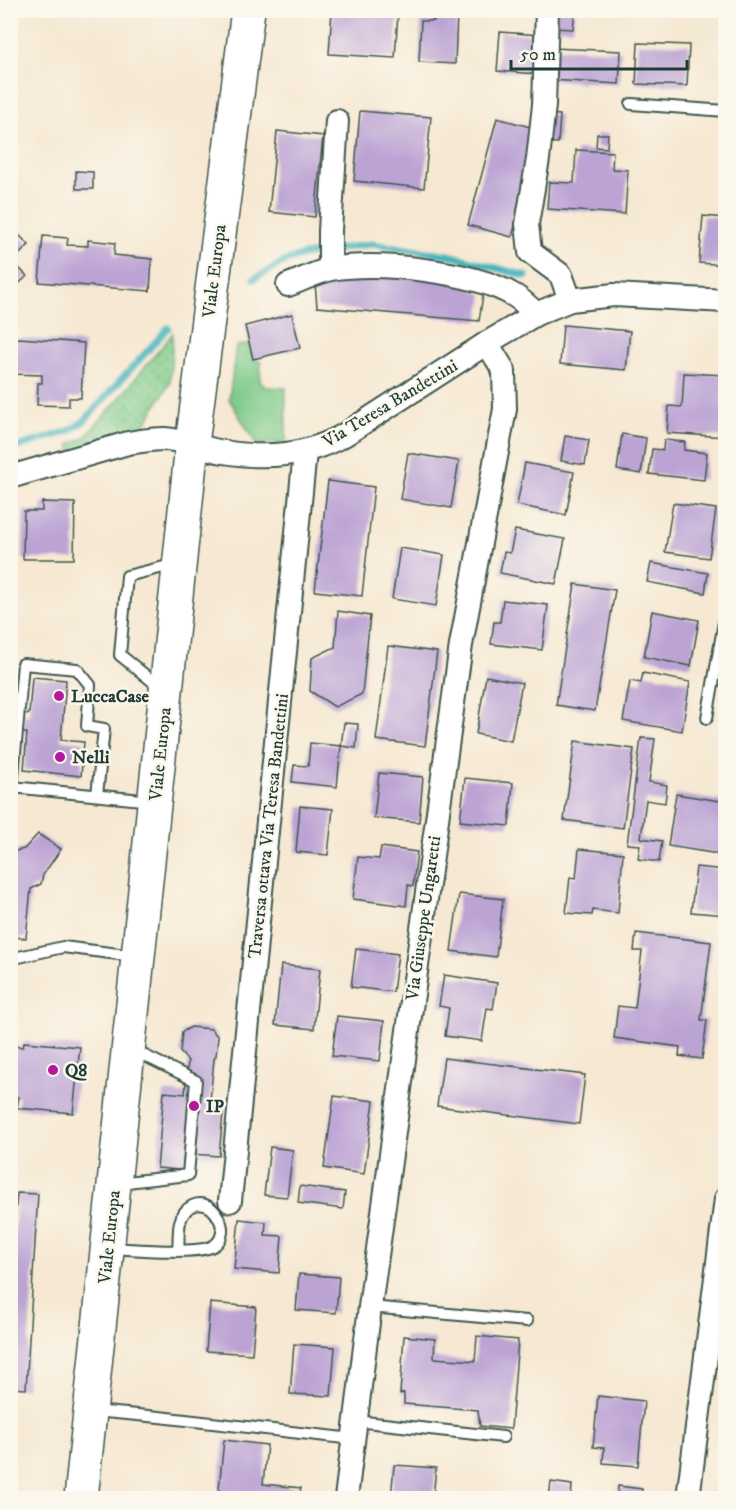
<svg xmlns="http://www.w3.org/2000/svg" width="736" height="1509" font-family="'IM FELL DW Pica',serif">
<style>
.grass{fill:url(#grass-dots);stroke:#4d835e;stroke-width:1.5}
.garden{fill:#7bc988;stroke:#4d835e;stroke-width:1.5}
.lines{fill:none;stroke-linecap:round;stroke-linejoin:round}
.stream{stroke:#45b5bc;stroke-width:7}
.building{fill:#bba3d4}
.service-casing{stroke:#3f574c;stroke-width:14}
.minor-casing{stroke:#3f574c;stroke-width:26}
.primary-casing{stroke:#3f574c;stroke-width:36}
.service{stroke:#fff;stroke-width:10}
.minor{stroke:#fff;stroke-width:22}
.primary{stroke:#fff;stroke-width:33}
.poi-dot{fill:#b5179e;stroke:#fbf7ec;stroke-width:2}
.labels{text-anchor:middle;stroke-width:5;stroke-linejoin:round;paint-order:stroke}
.street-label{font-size:18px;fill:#1f3d34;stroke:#fbf7ec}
.poi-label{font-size:18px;font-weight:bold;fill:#1f3d34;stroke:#fbf7ec;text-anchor:start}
</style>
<defs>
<pattern id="grass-dots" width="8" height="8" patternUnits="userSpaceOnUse" patternTransform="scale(1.5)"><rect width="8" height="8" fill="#7bc988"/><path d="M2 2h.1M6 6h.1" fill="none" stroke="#64a470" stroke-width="1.8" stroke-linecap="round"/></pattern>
</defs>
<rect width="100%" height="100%" fill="#fbf7ec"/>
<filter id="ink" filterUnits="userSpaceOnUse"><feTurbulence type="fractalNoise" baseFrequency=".0167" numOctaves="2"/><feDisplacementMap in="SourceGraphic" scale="12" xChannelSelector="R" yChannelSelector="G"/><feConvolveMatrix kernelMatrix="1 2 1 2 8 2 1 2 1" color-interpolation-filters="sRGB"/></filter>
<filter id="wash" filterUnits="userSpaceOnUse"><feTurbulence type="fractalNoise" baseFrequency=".008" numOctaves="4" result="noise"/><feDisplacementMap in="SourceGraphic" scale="24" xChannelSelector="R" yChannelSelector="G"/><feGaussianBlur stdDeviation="1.35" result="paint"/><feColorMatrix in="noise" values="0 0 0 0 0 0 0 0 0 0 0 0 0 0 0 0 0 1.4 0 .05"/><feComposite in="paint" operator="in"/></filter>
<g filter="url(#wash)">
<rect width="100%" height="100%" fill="#f6e8d2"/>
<polygon class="grass" points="173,333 170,383 142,429 71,452 70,444 84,438 116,402"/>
<polygon class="garden" points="249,344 253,359 261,362 260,382 266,387 286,388 286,443 256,444 229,399 236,346"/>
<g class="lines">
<g class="stream">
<polyline points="254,279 284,262 303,255 371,244 449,255 526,276"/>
<polyline points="10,449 69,431 84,421 168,328"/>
</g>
</g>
<g id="blocks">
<g class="building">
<polygon points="332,10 398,13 395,58 329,54"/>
<polygon points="555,10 575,10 573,29 553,28"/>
<polygon points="434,12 457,13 455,64 419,62 421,21 434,21"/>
<polygon points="500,32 540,35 537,74 497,71"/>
<polygon points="638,43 689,45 687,86 636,84"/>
<polygon points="552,48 621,51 619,84 550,80"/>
<polygon points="360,111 431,117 424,188 354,181"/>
<polygon points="547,114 560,115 558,143 546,142"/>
<polygon points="497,118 541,130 512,237 468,225"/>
<polygon points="277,131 323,136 315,217 269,212"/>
<polygon points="597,134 608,134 607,148 596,147"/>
<polygon points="576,150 613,152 612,169 628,170 625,214 547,209 549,182 574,183"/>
<polygon points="76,171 93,172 93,189 76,189"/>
<polygon points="703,216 726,218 726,265 699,263"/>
<polygon points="15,231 29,245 12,261 27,276 10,292 10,234"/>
<polygon points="43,236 68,238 67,245 88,246 88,240 115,243 114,255 152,259 150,291 39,282"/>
<polygon points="336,276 451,279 483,295 479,321 317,307 315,283"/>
<polygon points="292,314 300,348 253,359 245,326"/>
<polygon points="563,325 630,331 626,370 560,364"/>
<polygon points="19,338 84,343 81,398 69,398 69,406 37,405 38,383 42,383 42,375 10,374 10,340"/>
<polygon points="684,373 726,375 726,437 667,433 669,406 682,407"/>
<polygon points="622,434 646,438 641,474 617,470"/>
<polygon points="565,436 589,440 585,465 561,461"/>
<polygon points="664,440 685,442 684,450 707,453 704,480 649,474 652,449 663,450"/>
<polygon points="408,453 459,461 451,508 400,499"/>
<polygon points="525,463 574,472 566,515 517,505"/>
<polygon points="328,481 374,487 362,596 315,591"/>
<polygon points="42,502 75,503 74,559 23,559 24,511 42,511"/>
<polygon points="673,503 716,509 709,558 665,552"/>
<polygon points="515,530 565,539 556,584 500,573 504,552 510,553"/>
<polygon points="400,548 444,555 436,606 392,599"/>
<polygon points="651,563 708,573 705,593 647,582"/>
<polygon points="575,584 615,590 595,711 556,705"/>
<polygon points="503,600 548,605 542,650 491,644 494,622 500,622"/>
<polygon points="338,611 370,616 362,694 335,707 310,691 312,658 335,647"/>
<polygon points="652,611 699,620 691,666 644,657"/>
<polygon points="388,646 437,652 425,746 376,740"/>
<polygon points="643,673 690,682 682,731 623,721 630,681 641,683"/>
<polygon points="486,676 522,683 511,741 476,734"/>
<polygon points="32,677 66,680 61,740 84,742 81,776 24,770 27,733 22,733 24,714 29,714"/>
<polygon points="344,723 358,724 356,748 341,746"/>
<polygon points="641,738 655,739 649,782 667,785 665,803 646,800 641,838 662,841 659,862 638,859 640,845 627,844"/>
<polygon points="575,741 634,749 623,828 564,820"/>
<polygon points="310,743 341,746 337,787 292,782 294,765 308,766"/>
<polygon points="379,773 423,777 419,822 374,818"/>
<polygon points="465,778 513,783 509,826 460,821"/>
<polygon points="676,794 726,802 725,855 668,846"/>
<polygon points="300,806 333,809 328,855 296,852"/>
<polygon points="38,834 61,849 43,875 41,884 31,889 26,938 10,937 10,852 24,849"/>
<polygon points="381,847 417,852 413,886 408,885 406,906 353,899 358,857 379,859"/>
<polygon points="579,849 623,853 618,913 593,910 592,915 566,913 570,877 576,878"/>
<polygon points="696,867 726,870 726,915 691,912"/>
<polygon points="459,894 503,899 496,957 451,951"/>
<polygon points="636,933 711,942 701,1020 707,1020 702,1059 679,1056 680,1047 614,1038 618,1006 635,1008 642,951 634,951"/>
<polygon points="356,949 398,954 393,992 351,987"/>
<polygon points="281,965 320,969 314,1029 275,1025"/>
<polygon points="444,975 497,983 493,1009 487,1008 482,1041 445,1036 449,1008 439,1006"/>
<polygon points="337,1016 384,1021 380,1061 332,1056"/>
<polygon points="191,1027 211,1029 218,1037 216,1056 214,1059 209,1112 223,1113 219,1156 192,1154 190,1171 157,1168 164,1092 185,1094 188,1061 180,1052 182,1032"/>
<polygon points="24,1042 80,1047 73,1113 17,1108 19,1097 10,1096 10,1046 23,1047"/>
<polygon points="444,1058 585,1075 579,1124 437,1106"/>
<polygon points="334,1096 374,1101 364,1174 324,1168"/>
<polygon points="270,1147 293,1150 287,1197 264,1195"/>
<polygon points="300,1186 345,1192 343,1209 298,1203"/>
<polygon points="17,1193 38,1194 26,1389 10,1388 10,1286"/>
<polygon points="239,1219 266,1222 265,1235 282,1236 279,1273 234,1269"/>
<polygon points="299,1274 339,1277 336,1313 296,1310"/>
<polygon points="210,1303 256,1307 252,1354 206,1351"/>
<polygon points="404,1336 435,1339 434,1358 475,1361 477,1336 518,1340 511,1429 480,1426 478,1410 404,1404 404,1393 400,1394"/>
<polygon points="294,1344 335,1347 331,1396 290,1394"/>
<polygon points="598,1396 644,1401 638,1466 603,1463 604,1448 593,1447"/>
<polygon points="224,1440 267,1445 263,1484 301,1488 299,1498 218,1498"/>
<polygon points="724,1463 726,1463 726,1498 704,1498 704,1493 722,1494"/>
<polygon points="394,1465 436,1468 433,1498 391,1498"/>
<polygon points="551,1482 572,1485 571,1498 549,1498"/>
<polygon points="618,1486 642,1489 641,1498 617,1498"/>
</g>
</g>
</g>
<g filter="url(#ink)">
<use href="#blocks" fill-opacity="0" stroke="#3f574c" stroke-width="1.5"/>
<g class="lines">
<defs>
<g id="service">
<polyline points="631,104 726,111"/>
<polyline points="161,688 120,655 127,576 176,564"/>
<polyline points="707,718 726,611"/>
<polyline points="97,795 104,729 87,726 90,685 77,669 23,664 12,787 152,801"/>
<polyline points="10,959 63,947 134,956"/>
<polyline points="118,1183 188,1175 196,1081 131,1049"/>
<path d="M111,1248C134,1249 188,1254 208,1248C215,1246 221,1241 222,1232C223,1224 217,1213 211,1208C198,1199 184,1207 180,1222C178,1231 179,1241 178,1250"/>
<polyline points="370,1307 527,1321"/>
<polyline points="709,1329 726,1330"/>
<polyline points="94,1411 159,1417 353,1439"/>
<polyline points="356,1421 503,1437"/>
</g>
<g id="minor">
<polyline points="547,10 544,105 538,159 527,224 530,252 561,275 570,300"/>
<polyline points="330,269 330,230 337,121"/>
<path d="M288,285C302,280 317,272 331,269C379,261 474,271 515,296C523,301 530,308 536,314"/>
<path d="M10,477L128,443C140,441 153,439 165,439C185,440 204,449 224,452C266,459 307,456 344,435L487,343L536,314L570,300L614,295L726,301"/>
<polyline points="230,1201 305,452"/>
<polyline points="346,1498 370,1307 461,645 505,409 504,371 487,343"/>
<polyline points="688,1498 726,1199"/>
</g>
<polyline id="primary" points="81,1498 192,444 248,10"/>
</defs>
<use href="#service" class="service-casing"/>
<use href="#minor" class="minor-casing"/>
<use href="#primary" class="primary-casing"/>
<use href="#service" class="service"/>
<use href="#minor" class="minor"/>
<use href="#primary" class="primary"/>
</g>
</g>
<g class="poi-dot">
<circle cx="59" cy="696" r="6"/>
<circle cx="60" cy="757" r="6"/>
<circle cx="53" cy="1070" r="6"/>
<circle cx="194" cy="1106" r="6"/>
</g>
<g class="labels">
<g class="street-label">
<text transform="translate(214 271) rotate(-83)" y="6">Viale Europa</text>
<text transform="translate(390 403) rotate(-31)" y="6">Via Teresa Bandettini</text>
<text transform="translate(160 754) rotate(-84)" y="6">Viale Europa</text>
<text transform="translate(268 826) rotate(-84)" y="6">Traversa ottava Via Teresa Bandettini</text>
<text transform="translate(423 918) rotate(-82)" y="6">Via Giuseppe Ungaretti</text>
<text transform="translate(109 1237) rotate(-84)" y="6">Viale Europa</text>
</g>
<g class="poi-label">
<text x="71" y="702">LuccaCase</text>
<text x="72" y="763">Nelli</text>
<text x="65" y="1076">Q8</text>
<text x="206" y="1112">IP</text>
</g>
</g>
<rect width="736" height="1509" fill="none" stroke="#fbf7ec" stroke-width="36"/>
<path d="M511 60v9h176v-9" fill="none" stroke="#1f3d34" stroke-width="3"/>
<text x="520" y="60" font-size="18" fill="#1f3d34" stroke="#fbf7ec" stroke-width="4.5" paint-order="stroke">50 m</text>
</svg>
